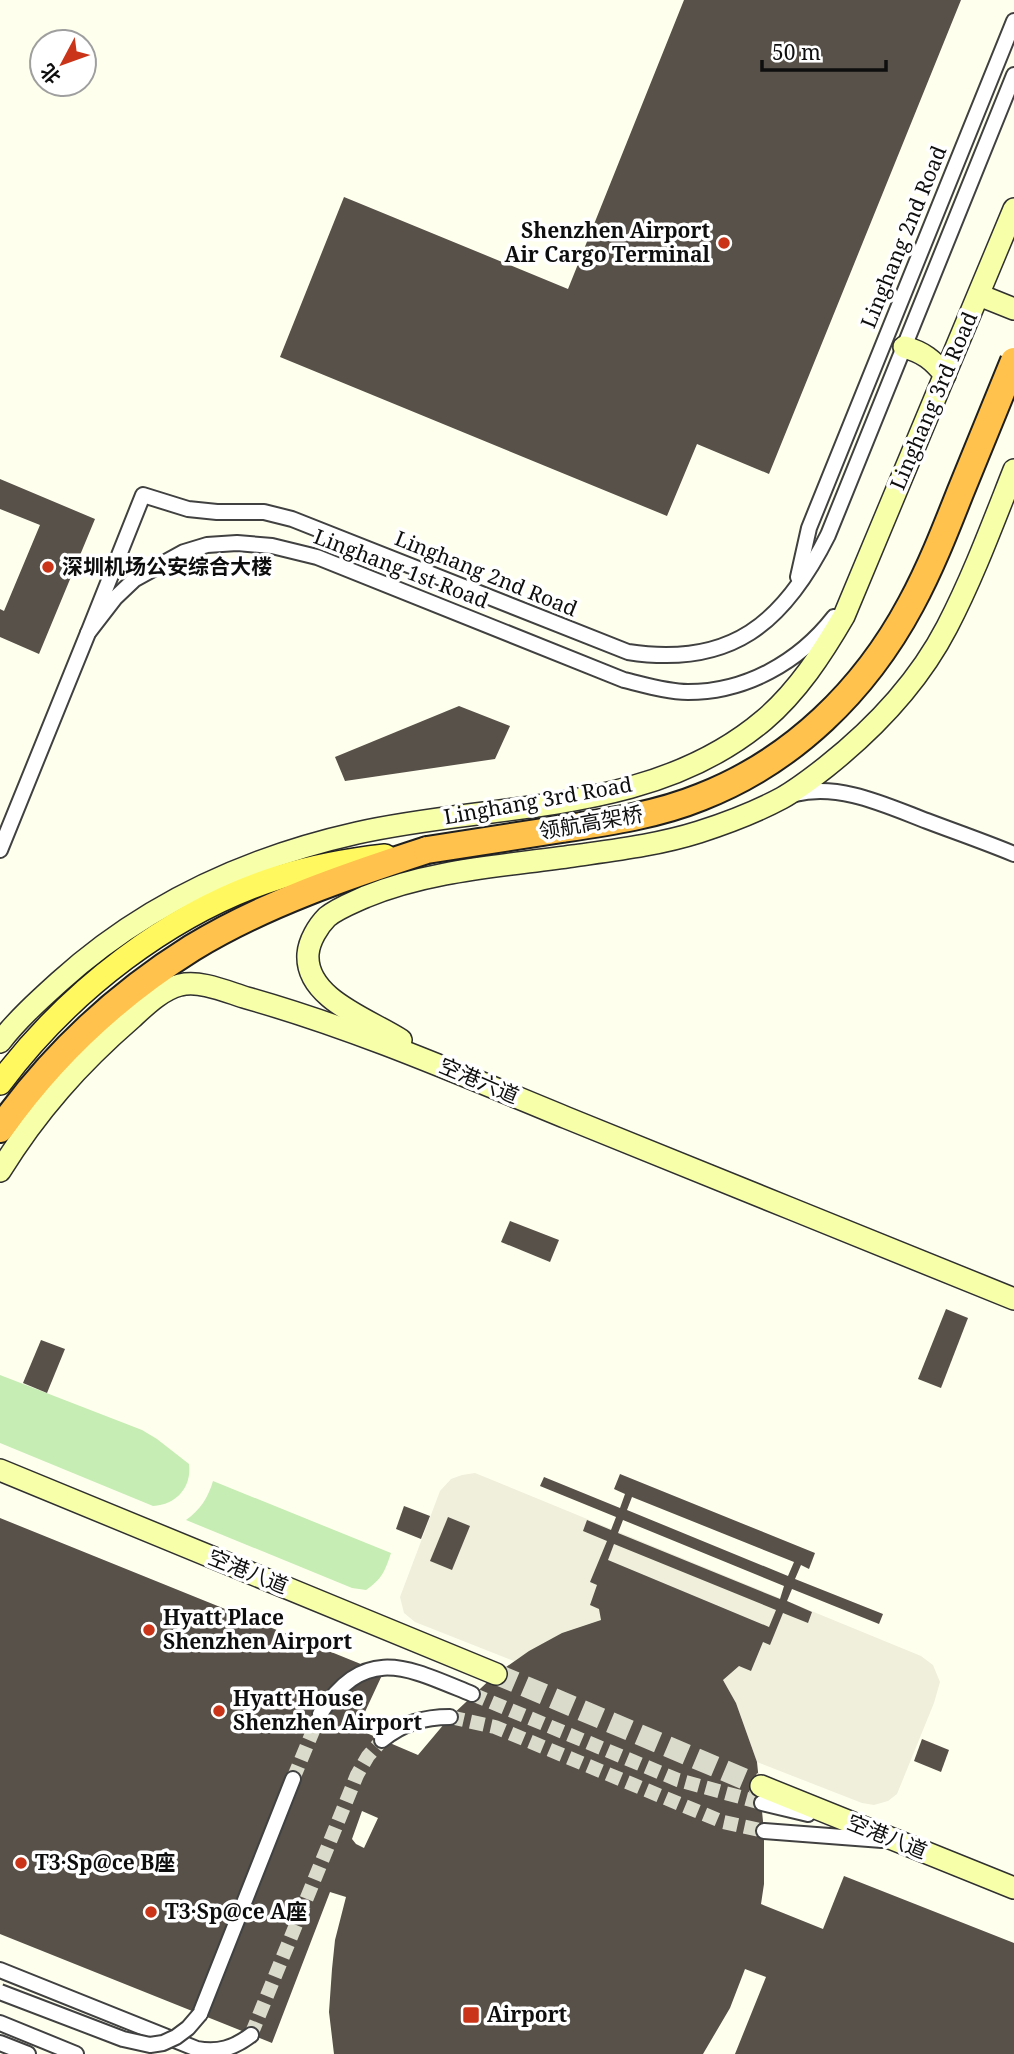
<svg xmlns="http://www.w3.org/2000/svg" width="1014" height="2054" font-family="'Noto Serif','Noto Sans SC',serif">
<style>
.green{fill:#c6edb4}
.plaza{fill:#f0efdc}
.building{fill:#575149;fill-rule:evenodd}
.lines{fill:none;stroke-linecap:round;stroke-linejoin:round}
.street-tunnel{stroke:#dbdbcc;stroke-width:14;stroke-dasharray:14 7;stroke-linecap:butt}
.secondary-tunnel{stroke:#dbdbcc;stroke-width:21;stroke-dasharray:21 10;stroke-linecap:butt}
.street-casing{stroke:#414141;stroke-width:18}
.secondary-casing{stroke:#303030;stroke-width:24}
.primary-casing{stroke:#1f1f1f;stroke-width:26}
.highway-casing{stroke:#1f1f1f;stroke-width:30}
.street{stroke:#fff;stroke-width:14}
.secondary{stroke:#f7ffa9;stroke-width:21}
.primary{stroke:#fff85e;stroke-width:23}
.highway{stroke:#ffc24c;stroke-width:26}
.street-bridge-casing{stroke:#414141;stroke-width:18;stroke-linecap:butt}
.highway-bridge-casing{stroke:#1f1f1f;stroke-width:30;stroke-linecap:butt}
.street-bridge{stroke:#fff;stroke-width:14}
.highway-bridge{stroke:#ffc24c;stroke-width:26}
.poi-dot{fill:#ca3419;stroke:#fff;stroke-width:2.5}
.labels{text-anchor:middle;stroke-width:7;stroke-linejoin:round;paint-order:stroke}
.poi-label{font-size:21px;font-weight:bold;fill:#0e0e0e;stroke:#fff;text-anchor:start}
.street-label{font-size:21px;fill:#0e0e0e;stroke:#fff}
</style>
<rect width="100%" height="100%" fill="#ffe"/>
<g class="green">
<path d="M0,1375L142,1430L157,1439L189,1464C192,1487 176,1505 153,1506L0,1443Z"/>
<path d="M213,1481L391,1553C385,1571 382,1579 366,1590L352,1588L186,1520C200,1510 208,1498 213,1481Z"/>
</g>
<polygon class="plaza" points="475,1473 921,1656 933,1665 940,1682 934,1703 897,1794 888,1801 874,1805 862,1803 757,1762 736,1703 723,1680 601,1620 562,1633 514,1661 415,1622 404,1613 400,1597 440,1491 451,1479 462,1475"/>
<g class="building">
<polygon points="684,0 961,0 769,474 697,444 667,516 280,357 344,197 568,289"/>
<polygon points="0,479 95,519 39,654 0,637 0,609 4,611 40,525 0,509"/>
<polygon points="459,706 510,726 495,759 345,781 335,757"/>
<polygon points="510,1221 559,1240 550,1262 501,1242"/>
<polygon points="946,1309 968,1318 941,1388 918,1379"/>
<polygon points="41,1340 65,1349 47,1393 23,1383"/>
<path d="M620,1474L815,1553L809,1569L801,1565L795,1579L883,1614L879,1624L792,1589L787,1601L812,1612L808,1623L783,1613L770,1645L763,1642L751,1671L739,1666L723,1680L736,1703L757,1762L764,1831V1884L761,1904L823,1929L844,1876L1014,1943V2054H735L766,1977L745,1969L730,2008L703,2054H334L329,2012L332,1969L335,1940L346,1897L330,1892L272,2043L0,1934V1518L383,1673L357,1729L418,1755L450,1717L496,1674L529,1651L562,1633L601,1620L599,1609L590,1605L597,1585L590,1582L607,1541L583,1531L587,1520L611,1530L616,1517L540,1486L544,1477L620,1508L625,1494L614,1489ZM632,1497L794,1562L788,1576L627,1510ZM623,1520L784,1586L780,1599L618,1533ZM614,1544L776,1610L769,1627L608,1560ZM362,1811L378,1818L364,1848L356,1844L352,1839Z"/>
<polygon points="404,1506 430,1516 421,1539 396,1529"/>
<polygon points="448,1517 470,1526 452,1570 430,1561"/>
<polygon points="922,1739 949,1750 941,1772 914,1761"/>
</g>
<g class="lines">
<g class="street-tunnel">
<polyline points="472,1694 678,1780 762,1803"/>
<polyline points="450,1717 495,1727 723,1822 764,1831"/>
<polyline points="293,1779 320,1714"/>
<polyline points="251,2035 357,1775 368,1756 382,1740"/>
</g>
<polyline class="secondary-tunnel" points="496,1674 761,1786"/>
<defs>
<g id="street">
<polyline points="798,577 809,528 1014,21"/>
<path d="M88,633L143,495L188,509L217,512H264L292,519L628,652C731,668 784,623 828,535L1014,75"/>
<path d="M795,794C840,783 885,805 927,821C956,832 985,842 1014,854"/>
<path d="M0,850L88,633L115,598L135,579L184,552L207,545L237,543L272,546L317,557L624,680C645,685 667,692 688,692C746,692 799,662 834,617"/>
<path d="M320,1714C366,1643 408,1668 472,1694"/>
<path d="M382,1740C403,1723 424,1717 450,1717"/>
<polyline points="762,1803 808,1814"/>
<polyline points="764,1831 882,1840"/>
<path d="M0,1970L197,2049C218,2053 234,2048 251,2035"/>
<polyline points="200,2014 293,1779"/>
<polyline points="0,2023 76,2054"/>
<polyline points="0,2043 28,2054"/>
</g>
<g id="secondary">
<polyline points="979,295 1014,309"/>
<path d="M904,347C923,352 933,360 945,375"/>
<path d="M401,1040C371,1020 305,999 308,954C309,941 318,926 327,917C338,908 352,903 365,897C430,870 503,866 573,856C615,850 658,845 699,832C727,823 756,812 782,798C798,789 812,778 826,767C875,728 918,683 947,627C973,577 993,523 1014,470"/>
<path d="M0,1042C17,1020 38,1001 59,982C144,905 246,858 357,833C493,802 651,816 764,720C797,692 822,654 844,616L1014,209"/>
<path d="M0,1171C37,1111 79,1064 132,1018C146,1005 161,990 180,985C201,980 227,992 247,998C357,1029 462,1075 567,1118C716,1179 865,1238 1014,1299"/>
<polyline points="0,1470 496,1674"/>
<polyline points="761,1786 1014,1888"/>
</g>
<path id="primary" d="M0,1083C68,992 171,911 280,877C315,866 350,860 385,856"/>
<path id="highway" d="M0,1129C51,1057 117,995 192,948C264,904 347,876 427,850"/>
</defs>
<use href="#street" class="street-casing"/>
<use href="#secondary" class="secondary-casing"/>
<use href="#primary" class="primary-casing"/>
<use href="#highway" class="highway-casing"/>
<use href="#street" class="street"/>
<use href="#secondary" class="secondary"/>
<use href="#primary" class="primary"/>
<use href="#highway" class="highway"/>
<defs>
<polyline id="street-bridge" points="0,1992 123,2039 150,2045 163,2043 176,2037 188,2028 200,2014"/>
<path id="highway-bridge" d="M427,850C472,843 517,836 562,829C609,822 657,815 701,797C793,761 865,690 911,604C930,569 945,531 960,493C978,449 996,405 1014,361"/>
</defs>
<use href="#street-bridge" class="street-bridge-casing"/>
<use href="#highway-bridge" class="highway-bridge-casing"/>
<use href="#street-bridge" class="street-bridge"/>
<use href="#highway-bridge" class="highway-bridge"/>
</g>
<g class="poi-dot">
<circle cx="724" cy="243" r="7"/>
<circle cx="48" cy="567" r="7"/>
<circle cx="149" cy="1630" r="7"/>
<circle cx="219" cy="1711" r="7"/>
<circle cx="21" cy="1863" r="7"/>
<circle cx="151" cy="1912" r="7"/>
<rect x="462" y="2006" width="18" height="18" rx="3.5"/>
</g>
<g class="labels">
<g class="poi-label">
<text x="710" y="238" text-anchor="end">Shenzhen Airport<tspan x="710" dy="24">Air Cargo Terminal</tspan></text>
<text x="62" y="574">深圳机场公安综合大楼</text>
<text x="163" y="1625">Hyatt Place<tspan x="163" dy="24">Shenzhen Airport</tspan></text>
<text x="233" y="1706">Hyatt House<tspan x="233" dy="24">Shenzhen Airport</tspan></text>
<text x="35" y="1870">T3·Sp@ce B座</text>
<text x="165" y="1919">T3·Sp@ce A座</text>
<text x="487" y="2022">Airport</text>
</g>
<g class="street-label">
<text transform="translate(904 237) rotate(-68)" y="7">Linghang 2nd Road</text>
<text transform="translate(934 401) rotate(-67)" y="7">Linghang 3rd Road</text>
<text transform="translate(401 569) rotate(21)" y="7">Linghang 1st Road</text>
<text transform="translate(486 574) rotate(22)" y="7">Linghang 2nd Road</text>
<text transform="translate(538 801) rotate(-10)" y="7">Linghang 3rd Road</text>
<text transform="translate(591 823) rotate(-10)" y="7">领航高架桥</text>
<text transform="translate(479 1081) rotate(23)" y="7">空港六道</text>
<text transform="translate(248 1572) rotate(22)" y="7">空港八道</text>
<text transform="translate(887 1837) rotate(22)" y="7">空港八道</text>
</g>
</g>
<g transform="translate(63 63) rotate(229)"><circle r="33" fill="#ffffff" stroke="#9f9f9f" stroke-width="2"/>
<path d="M0-5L12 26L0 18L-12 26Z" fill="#ca3419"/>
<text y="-10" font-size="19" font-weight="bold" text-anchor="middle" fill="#0e0e0e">北</text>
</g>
<path d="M762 60v10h124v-10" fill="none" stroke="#0e0e0e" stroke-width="3.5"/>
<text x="772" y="60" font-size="21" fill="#0e0e0e" stroke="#ffffff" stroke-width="5" paint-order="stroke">50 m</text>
</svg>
